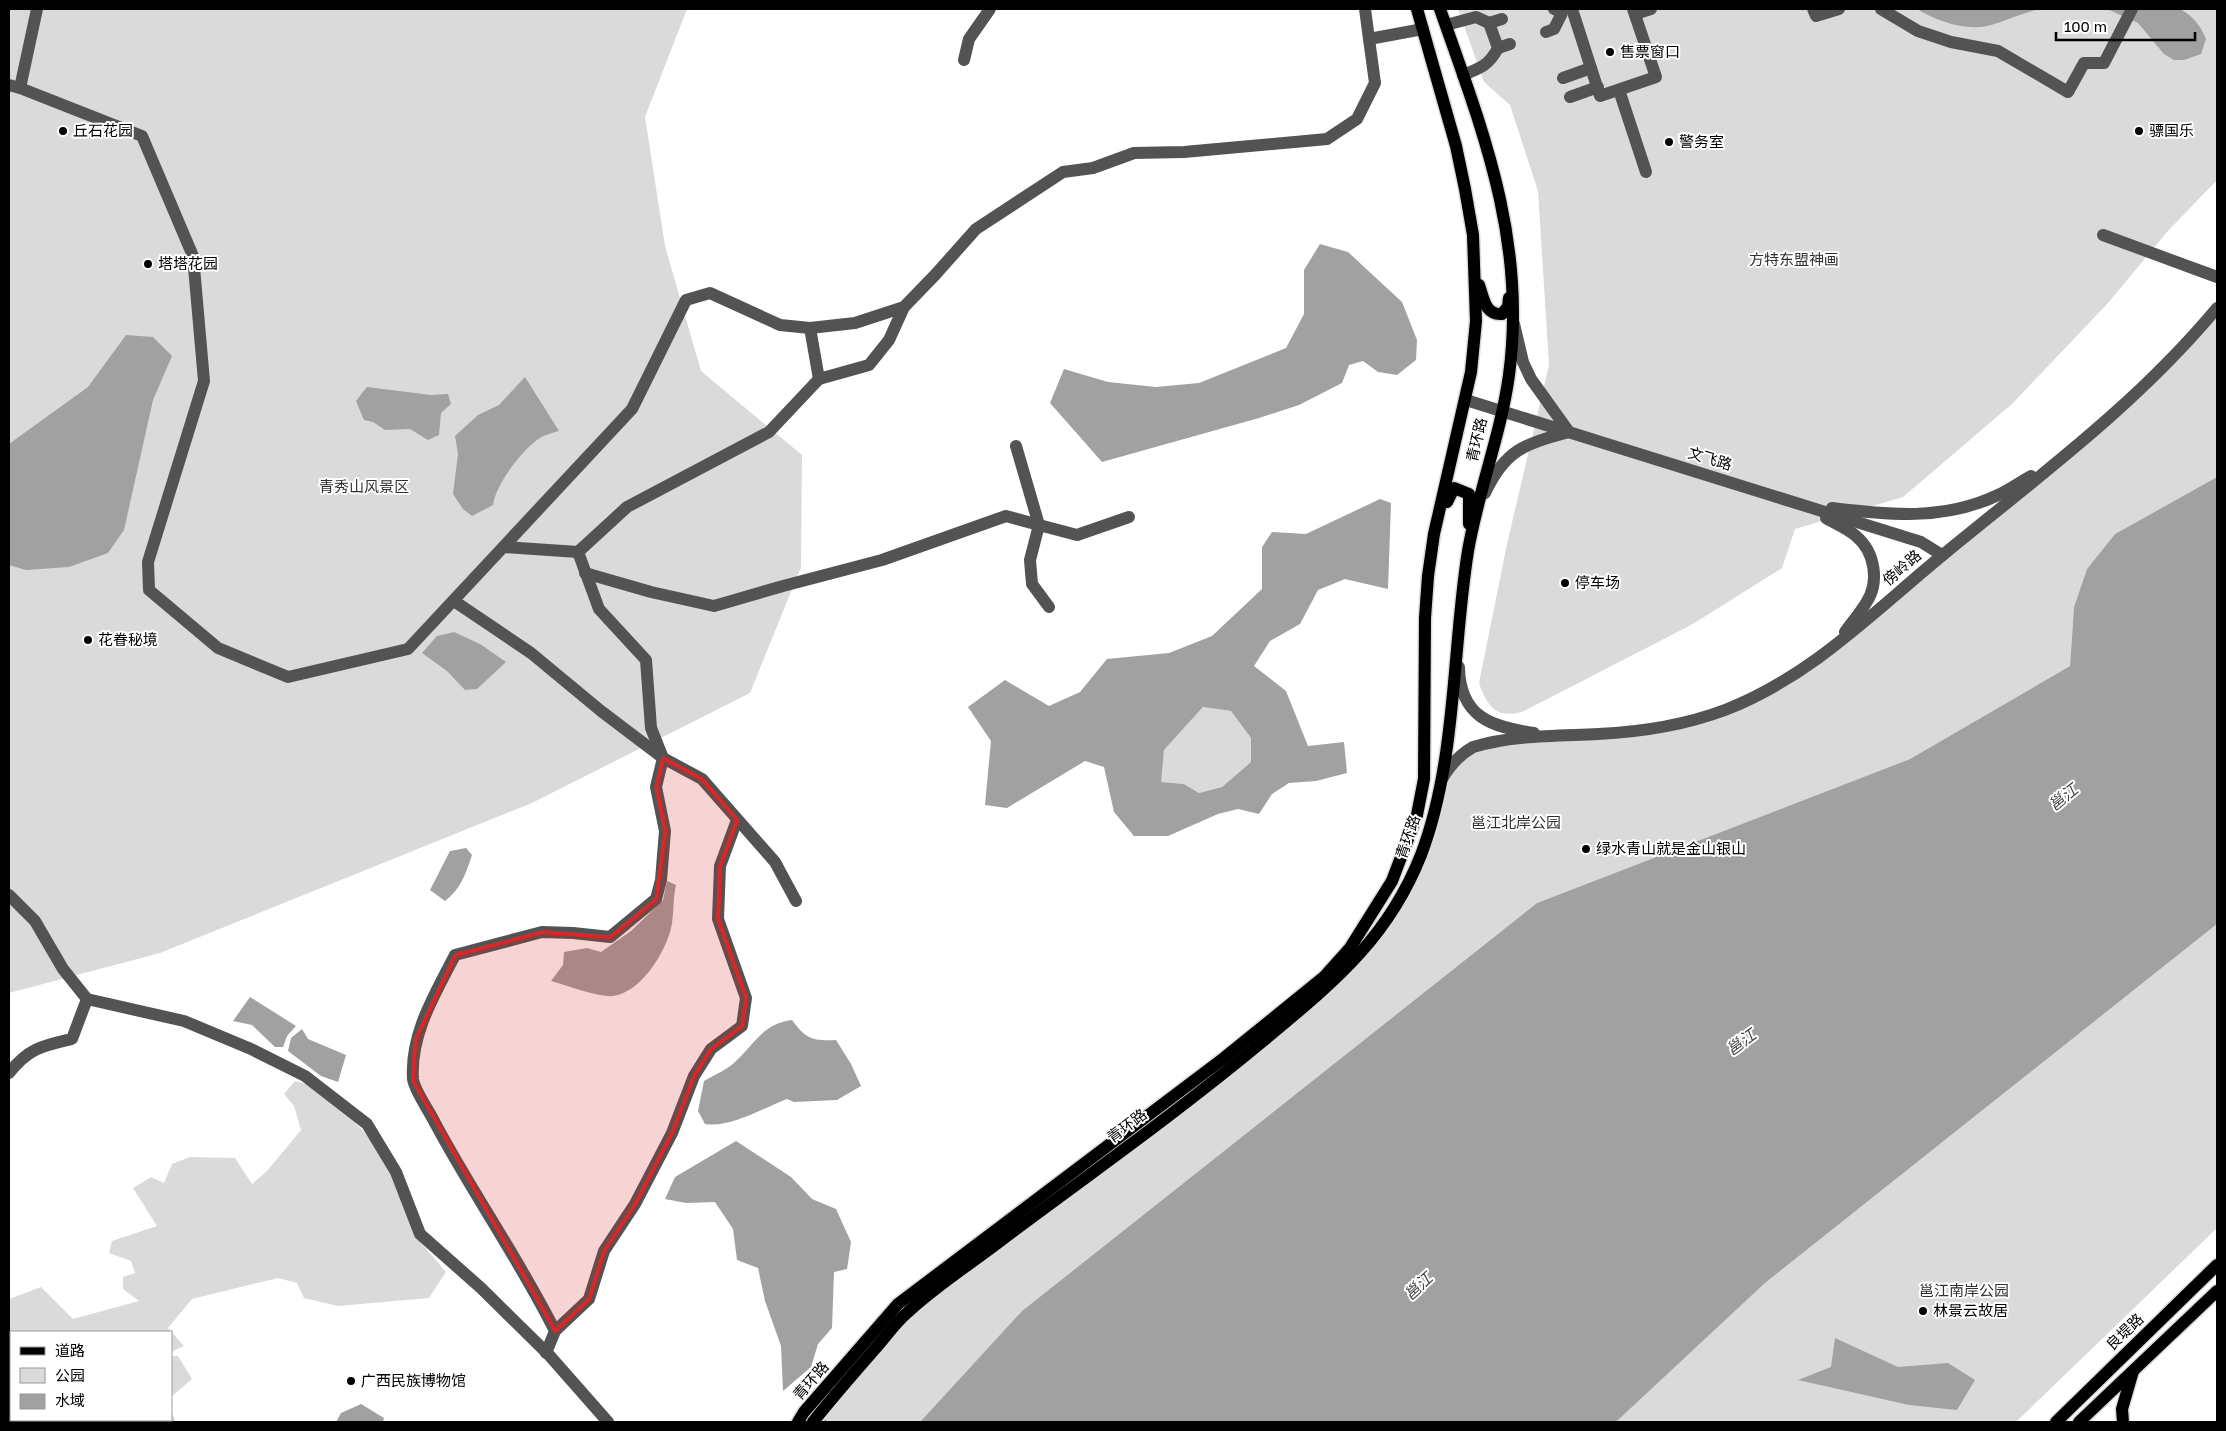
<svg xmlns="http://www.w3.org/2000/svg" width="2226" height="1431" font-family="'Golos Text','Noto Sans SC',sans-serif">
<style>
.green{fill:#dadada}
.water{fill:#a1a1a1;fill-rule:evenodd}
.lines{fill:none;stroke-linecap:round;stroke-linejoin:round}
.stream{stroke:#a1a1a1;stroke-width:2.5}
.major-casing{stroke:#dbdbdb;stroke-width:15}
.minor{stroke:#535353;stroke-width:12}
.major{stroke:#000;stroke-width:12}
.marked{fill:#d62828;fill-opacity:0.2;stroke:#d62828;stroke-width:4;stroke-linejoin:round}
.poi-dot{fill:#000;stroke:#fff;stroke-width:2}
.labels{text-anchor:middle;stroke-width:4;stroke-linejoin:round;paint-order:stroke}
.poi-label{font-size:15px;fill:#000;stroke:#fff;text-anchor:start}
.park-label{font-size:15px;fill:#313131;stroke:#fff}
.street-label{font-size:15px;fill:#000;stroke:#fff}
.water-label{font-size:16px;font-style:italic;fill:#424242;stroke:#fff}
</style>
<rect width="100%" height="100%" fill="#fff"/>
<g class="green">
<polygon points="9,9 687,9 645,117 665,246 701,371 802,455 801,567 750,693 532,803 160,953 9,993"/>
<path d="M1458,9H2217V180L2167,232L2108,303L2012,404L1903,497L1795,529L1782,568L1693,624L1524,711C1498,720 1487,707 1479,683L1507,544L1549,365L1538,191L1510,105L1484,82Z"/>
<polygon points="2217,308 2217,477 2115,534 2087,569 2074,607 2070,666 1910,759 1537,903 1022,1311 920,1422 813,1422 906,1313 1328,986 1405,890 1440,781 1463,752 1688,721 1802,671 2095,432"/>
<polygon points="1203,707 1231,711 1251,738 1251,762 1222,787 1199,793 1184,784 1160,782 1164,750"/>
<polygon points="2217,924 2217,1228 2016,1422 1616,1422 1765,1283"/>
<polygon points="295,1081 323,1089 365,1133 401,1180 416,1237 446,1272 429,1298 338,1306 304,1298 297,1283 278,1278 192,1299 168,1328 184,1346 171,1352 171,1332 11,1332 11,1420 171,1420 171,1411 176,1422 9,1422 9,1299 41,1287 73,1319 139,1301 123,1289 123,1277 135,1273 131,1261 109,1253 112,1241 157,1226 133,1188 151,1177 164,1183 172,1164 190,1157 235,1158 252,1184 267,1171 301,1130 294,1106 284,1094"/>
<polygon points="171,1356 178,1356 192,1379 171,1397"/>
</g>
<g class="water">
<path d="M1917,9H2040C2023,13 2008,20 1991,25C1968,32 1936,21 1917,9Z"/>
<path d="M2107,9H2180C2194,17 2200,25 2206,39L2201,54L2184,60H2174L2164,54L2138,23Z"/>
<polygon points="1320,244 1348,252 1402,302 1417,340 1416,360 1397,375 1378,372 1363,361 1349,365 1342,383 1299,405 1259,418 1102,462 1050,403 1064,369 1108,382 1156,387 1199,383 1286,348 1304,314 1304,270"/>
<polygon points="126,335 153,337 172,356 153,400 124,530 108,553 69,567 26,570 9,565 9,444 88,387"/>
<path d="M525,377L559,431C552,433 543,435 537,440C520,453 496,484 493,505L472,516L463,509L453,494L458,454L455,436L478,415L499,405Z"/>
<polygon points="367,387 431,395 448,394 451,404 441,413 439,435 428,440 410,429 385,430 373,422 364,420 356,401"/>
<polygon points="2217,477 2217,924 1765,1283 1616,1422 920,1422 1022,1311 1537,903 1910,759 2070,666 2074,607 2087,569 2115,534"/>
<path d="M1380,499L1391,503L1388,589L1345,579L1318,590L1300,624L1270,641L1254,666L1286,691L1308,746L1344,742L1347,773L1316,781L1289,783L1272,794L1259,814L1238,809L1218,814L1168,836H1134L1114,812L1104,767L1085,761L1007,808L985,805L991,741L968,707L1005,680L1049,706L1080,692L1107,659L1169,653L1212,636L1262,589V547L1272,532L1306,534ZM1203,707L1231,711L1251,738V762L1222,787L1199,793L1184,784L1161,782L1164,750Z"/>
<polygon points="454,632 480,644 506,662 477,689 465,690 447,671 422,653 437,636"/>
<path d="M466,848L472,855C466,873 461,889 445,901L430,890L450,851Z"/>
<path d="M667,881L676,885C673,898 674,910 672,923C668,950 638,999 607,996C589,994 569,986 551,981L563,965L564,952L587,948L601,952L631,931L663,900Z"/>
<polygon points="250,997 296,1026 287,1036 283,1047 275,1047 252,1025 233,1021"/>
<path d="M792,1020C806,1039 812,1041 836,1040L851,1064L861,1086L837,1100L794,1102L787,1099C764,1108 729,1128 705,1124L698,1111L704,1081C714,1075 729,1069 737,1060C756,1042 763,1024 792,1020Z"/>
<polygon points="302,1029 308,1039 346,1055 338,1082 321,1076 288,1051 291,1038"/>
<polygon points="736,1141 791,1177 812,1199 836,1209 851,1242 847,1269 834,1272 832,1328 818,1344 811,1367 783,1391 781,1346 765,1301 758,1268 737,1260 733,1229 715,1202 686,1203 665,1199 675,1177"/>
<polygon points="1835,1338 1898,1367 1948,1363 1975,1380 1957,1410 1909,1405 1798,1380 1831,1367"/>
<polygon points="361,1404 384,1418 383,1422 336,1422 341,1413"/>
</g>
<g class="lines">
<polyline class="stream" points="825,1421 825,1422"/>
<defs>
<g id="major">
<path d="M1479,285C1484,299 1485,315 1502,314L1508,307L1509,298"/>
<polyline points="1447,502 1454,488 1469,494 1469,524"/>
<polyline points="798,1422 804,1412 898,1304 1224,1058 1324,977 1350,948 1392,881 1417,815 1424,779 1425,618 1428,576 1434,534 1471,372 1476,321 1473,235 1465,189 1456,146 1417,9"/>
<path d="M813,1422C832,1398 853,1374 874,1350C885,1338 895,1323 908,1312C937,1285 972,1263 1003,1239C1090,1174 1179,1111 1262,1042C1331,984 1387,941 1421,855C1457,760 1452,650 1468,551C1478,492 1501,434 1509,375C1527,242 1483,131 1440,9"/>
<polyline points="2056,1422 2217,1265"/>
<polyline points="2079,1422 2217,1291"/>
<polyline points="2123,1422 2122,1409 2133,1371"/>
</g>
</defs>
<use href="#major" class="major-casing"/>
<g class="minor">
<polyline points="1365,9 1369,39 1423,29"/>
<polyline points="1572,9 1600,96 1656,77 1633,9"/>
<polyline points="1813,9 1816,16 1839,9"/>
<polyline points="1881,9 1918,31 1951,42 1998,51 2068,92 2084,63 2104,63 2132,9"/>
<polyline points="1635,14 1651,9"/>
<polyline points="1489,23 1502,19"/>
<path d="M1446,25L1476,17L1489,23L1498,48C1489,65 1481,68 1463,75"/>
<polyline points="1546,32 1554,29 1562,13 1554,9"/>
<polyline points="1498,48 1510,44"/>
<polyline points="964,60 969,39 990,9"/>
<polyline points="1563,78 1591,68"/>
<polyline points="9,85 20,88 142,136 193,256 204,381 148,562 149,590 218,648 288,677 408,649 632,409 686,300 710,293 780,325 810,328 855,323 904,307 935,275 976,229 1063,172 1093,168 1134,153 1184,152 1327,139 1357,119 1375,83 1369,39"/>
<polyline points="20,88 37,9"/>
<polyline points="1619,90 1646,172"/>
<polyline points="1570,97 1598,87"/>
<polyline points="2103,235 2217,277"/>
<polyline points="1514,324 1523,362 1531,379 1569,432"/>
<polyline points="810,328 819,379"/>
<polyline points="1466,400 1921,542 1942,555"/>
<path d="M1485,493C1505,450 1524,444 1569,432"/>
<path d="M1832,508C1888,515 1944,521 1998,495C2009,490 2020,482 2031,476"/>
<path d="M1826,518C1836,524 1847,528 1856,536C1875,552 1880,582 1866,603C1860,613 1852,622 1845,632"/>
<polyline points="504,547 578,552 627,507 769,432 819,379 869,365 889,340 904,307"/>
<polyline points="578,552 599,609 646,660 651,728 663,758 702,779 775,862 796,901"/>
<polyline points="585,573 651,592 714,606 783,586 882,560 1006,516 1039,525 1016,446"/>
<path d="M454,601L531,653L601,711L663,758L656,787L665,831L661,880L656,899L610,937L573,933L542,932L455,955C435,994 410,1034 413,1079C414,1090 430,1112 435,1123C473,1194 519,1259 555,1331L546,1353"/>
<polyline points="1049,607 1032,584 1030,560 1039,525 1077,535 1129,517"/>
<path d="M1459,667C1460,717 1491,727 1534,733"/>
<path d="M1442,779C1450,765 1459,755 1473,747C1513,735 1556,736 1598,734C1640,732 1685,725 1725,710C1812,676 1873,612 1944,554C2040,475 2136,405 2217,308"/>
<polyline points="9,895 35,921 63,969 87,999 184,1021 251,1049 305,1076 367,1124 396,1172 420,1234 481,1288 549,1355 608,1422"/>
<path d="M9,1073C29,1048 42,1046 72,1039L87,999"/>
<polyline points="555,1331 589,1299 604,1251 635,1204 672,1133 694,1076 711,1049 742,1026 746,998 718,919 720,866 737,820"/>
</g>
<use href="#major" class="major"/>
</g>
<path class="marked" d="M663,758L702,779L737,820L720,866L718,919L746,998L742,1026L711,1049L694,1076L672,1133L635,1204L604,1251L589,1299L555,1331L413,1081L415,1040L455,955L542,932L610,937L656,899L665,831L656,787Z"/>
<g class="poi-dot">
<circle cx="1610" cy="52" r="5"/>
<circle cx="63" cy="131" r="5"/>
<circle cx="2139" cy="131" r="5"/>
<circle cx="1669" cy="142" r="5"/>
<circle cx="148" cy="264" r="5"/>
<circle cx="1565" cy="583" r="5"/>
<circle cx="88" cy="640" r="5"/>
<circle cx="1586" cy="849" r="5"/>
<circle cx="1923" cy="1311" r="5"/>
<circle cx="351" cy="1381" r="5"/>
</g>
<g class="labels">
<g class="poi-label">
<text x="1620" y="57">售票窗口</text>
<text x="73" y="136">丘石花园</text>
<text x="2149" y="136">骠国乐</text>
<text x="1679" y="147">警务室</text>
<text x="158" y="269">塔塔花园</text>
<text x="1575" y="588">停车场</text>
<text x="98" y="645">花眷秘境</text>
<text x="1596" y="854">绿水青山就是金山银山</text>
<text x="1933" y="1316">林景云故居</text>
<text x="361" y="1386">广西民族博物馆</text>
</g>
<g class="park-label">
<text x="1794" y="265">方特东盟神画</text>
<text x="364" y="492">青秀山风景区</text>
<text x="1516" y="828">邕江北岸公园</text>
<text x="1964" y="1296">邕江南岸公园</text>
</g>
<g class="street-label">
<text transform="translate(1477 440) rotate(-77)" y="5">青环路</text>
<text transform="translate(1710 459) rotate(17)" y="5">文飞路</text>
<text transform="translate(1902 568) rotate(-41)" y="5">傍岭路</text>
<text transform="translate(1408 837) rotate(-71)" y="5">青环路</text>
<text transform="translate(1127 1126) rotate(-37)" y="5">青环路</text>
<text transform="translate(2125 1332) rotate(-44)" y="5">良堤路</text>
<text transform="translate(811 1381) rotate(-49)" y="5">青环路</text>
</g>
<g class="water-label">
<text transform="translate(2063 797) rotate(-39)" y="6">邕江</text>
<text transform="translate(1741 1042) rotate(-36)" y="6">邕江</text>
<text transform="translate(1418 1286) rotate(-43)" y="6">邕江</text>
</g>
</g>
<rect width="2226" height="1431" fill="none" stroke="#000000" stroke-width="20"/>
<rect x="10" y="1331" width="162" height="90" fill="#ffffff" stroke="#999999"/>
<rect x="20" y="1347" width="25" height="8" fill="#000000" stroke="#999999"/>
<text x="55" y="1356" font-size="15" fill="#000000">道路</text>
<rect x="20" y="1368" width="25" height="15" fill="#dadada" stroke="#999999"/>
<text x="55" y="1381" font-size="15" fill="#000000">公园</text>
<rect x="20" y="1394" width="25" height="15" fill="#a1a1a1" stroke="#999999"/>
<text x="55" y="1406" font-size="15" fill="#000000">水域</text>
<path d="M2056 32v8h139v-8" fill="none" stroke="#000000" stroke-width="2.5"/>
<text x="2064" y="32" font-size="15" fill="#000000" stroke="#ffffff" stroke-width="4" paint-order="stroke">100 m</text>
</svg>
